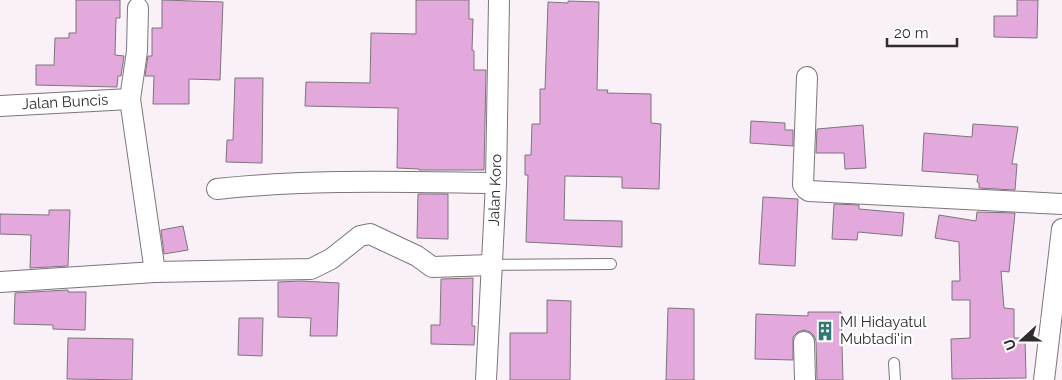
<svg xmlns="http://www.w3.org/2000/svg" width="1062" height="380" font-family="Raleway,sans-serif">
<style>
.building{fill:#e3a9dc;stroke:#7d757c}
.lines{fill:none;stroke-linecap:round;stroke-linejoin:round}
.lane-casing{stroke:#7d757c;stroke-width:12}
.street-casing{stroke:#7d757c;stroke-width:22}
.lane{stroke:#fff;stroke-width:10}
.street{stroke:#fff;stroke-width:20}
.labels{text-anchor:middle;stroke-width:4.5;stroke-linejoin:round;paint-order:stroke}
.street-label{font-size:15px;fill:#2f2b2e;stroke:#fff}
.poi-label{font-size:15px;fill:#2f2b2e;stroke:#fff;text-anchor:start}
</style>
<rect width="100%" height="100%" fill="#f9f0f8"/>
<g class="building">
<polygon points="76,0 120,0 120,18 116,18 115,55 124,56 121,76 118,76 117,87 36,85 36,65 54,65 55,38 69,38 69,33 76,33"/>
<polygon points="162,0 223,2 220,80 189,79 189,104 153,104 154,76 145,76 148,56 152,56 152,28 162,28"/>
<polygon points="416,0 469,0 469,19 473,19 472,50 474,51 474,70 486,70 484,170 419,170 419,169 397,168 398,108 305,106 306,82 370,83 371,33 416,34"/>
<polygon points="1017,0 1038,0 1037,38 994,37 994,16 1017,16"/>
<polygon points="568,1 599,2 597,90 608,90 607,93 651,94 651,123 661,124 659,189 622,188 622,177 565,176 564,220 622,221 622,247 526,242 528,175 525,175 525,155 531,155 532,124 540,124 540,89 545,89 548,2 568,3"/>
<polygon points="235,78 263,78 262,163 226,162 227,140 233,140"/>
<polygon points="751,121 785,123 785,130 793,130 793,146 750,143"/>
<polygon points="973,124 1018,127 1012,164 1017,164 1015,190 979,188 979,183 977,182 978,175 922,171 924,133 972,137"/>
<polygon points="863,125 866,168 845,169 844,153 816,153 817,129"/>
<polygon points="418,194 448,194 448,239 417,238"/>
<polygon points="763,197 798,199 795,266 759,264"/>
<polygon points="834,204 859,205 859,209 904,213 902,236 858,232 857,240 832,239"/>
<polygon points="49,210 70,210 68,266 30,268 31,235 0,234 0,214 49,215"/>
<polygon points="977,212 1015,213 1009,272 1001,271 1004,308 1014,309 1014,338 1025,338 1026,378 952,379 951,339 970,338 970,300 952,300 952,281 960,281 959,242 935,238 939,215 976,221"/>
<polygon points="183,226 188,250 164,254 161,230"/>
<polygon points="473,278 472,326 475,326 474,345 431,344 431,325 440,325 441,279"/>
<polygon points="301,281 339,283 337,336 310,336 311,318 278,317 278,282"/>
<polygon points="68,290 68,292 86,292 85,330 53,329 53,325 14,324 15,293"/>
<polygon points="547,300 571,301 570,380 510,380 510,333 547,333"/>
<polygon points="668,308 694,309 694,380 666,380"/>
<polygon points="808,312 841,312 843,380 817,380 816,341 814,336 810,332 804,330 798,332 793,337 793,360 755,359 756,314 808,316"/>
<polygon points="239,318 263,318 262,356 238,355"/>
<polygon points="68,338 133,339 132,380 67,379"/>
</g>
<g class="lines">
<defs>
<g id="lane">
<polyline points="491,265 611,264"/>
<polyline points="894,363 895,380"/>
</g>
<g id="street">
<polyline points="138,8 137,51 130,99 155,272"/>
<polyline points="807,77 803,185 806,189 809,191 1062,204"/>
<polyline points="0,106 130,99"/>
<path d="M217,189C310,179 403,182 496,183"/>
<polyline points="0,282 155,272 311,269 331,259 360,236 370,234 417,256 432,267 491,265"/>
<polyline points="804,342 805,380"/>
<polyline points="486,380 496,183 499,0"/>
<polyline points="1044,380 1062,229"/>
</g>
</defs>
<use href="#lane" class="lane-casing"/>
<use href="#street" class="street-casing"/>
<use href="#lane" class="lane"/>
<use href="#street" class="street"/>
</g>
<defs>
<symbol id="building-bare" viewBox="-9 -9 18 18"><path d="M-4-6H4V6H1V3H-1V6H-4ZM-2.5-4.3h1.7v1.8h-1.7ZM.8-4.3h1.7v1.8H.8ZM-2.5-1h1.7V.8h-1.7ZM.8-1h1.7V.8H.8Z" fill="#307871" stroke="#fff" stroke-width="2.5" paint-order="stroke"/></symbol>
</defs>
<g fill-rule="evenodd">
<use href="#building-bare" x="811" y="317" width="28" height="28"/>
</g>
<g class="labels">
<g class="street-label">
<text transform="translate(65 102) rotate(-3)" y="5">Jalan Buncis</text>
<text transform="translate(495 190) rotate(-88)" y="5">Jalan Koro</text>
</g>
<g class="poi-label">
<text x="840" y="327">MI Hidayatul<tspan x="840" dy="17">Mubtadi'in</tspan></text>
</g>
</g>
<g transform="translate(1022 340) rotate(249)" stroke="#ffffff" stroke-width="4" paint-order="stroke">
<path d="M0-4L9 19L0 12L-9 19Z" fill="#2f2b2e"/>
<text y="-8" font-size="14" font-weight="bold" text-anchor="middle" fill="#2f2b2e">U</text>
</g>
<path d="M887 38v8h70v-8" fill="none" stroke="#2f2b2e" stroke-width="2.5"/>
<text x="894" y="38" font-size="15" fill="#2f2b2e" stroke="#ffffff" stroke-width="4" paint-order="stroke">20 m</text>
</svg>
